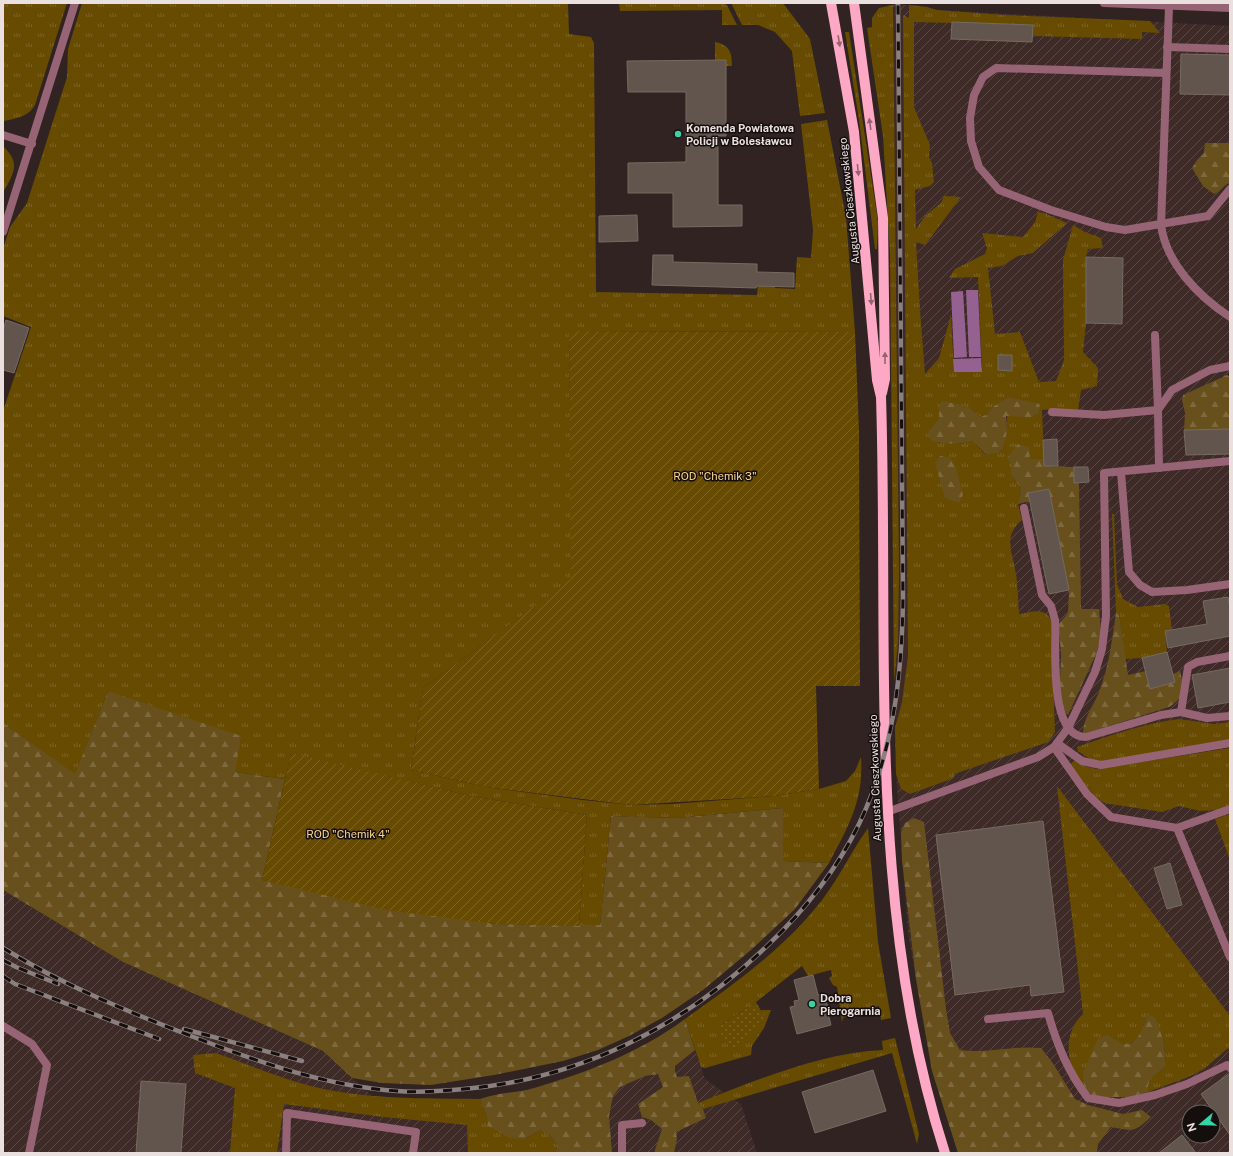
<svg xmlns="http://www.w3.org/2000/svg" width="1233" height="1156" font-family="'Public Sans',sans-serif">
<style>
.built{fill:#3e2a27}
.industrial{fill:url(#industrial-furrows);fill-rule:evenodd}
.grass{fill:url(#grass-tufts);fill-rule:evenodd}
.forest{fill:url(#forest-firs)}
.park{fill:url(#park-dots)}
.garden{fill:url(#garden-furrows)}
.water{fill:#956190}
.building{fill:#62554d;stroke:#766a61}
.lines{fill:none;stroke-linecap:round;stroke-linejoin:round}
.lane{stroke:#976475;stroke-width:8}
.street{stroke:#976475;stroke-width:8}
.primary{stroke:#fda8c4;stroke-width:10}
.rail-casing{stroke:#8b807f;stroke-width:4.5}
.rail{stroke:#140e0d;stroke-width:3;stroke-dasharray:9;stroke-linecap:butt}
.oneway{fill:#946372}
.poi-dot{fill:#33d4a8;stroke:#140e0d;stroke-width:1.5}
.labels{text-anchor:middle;stroke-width:3;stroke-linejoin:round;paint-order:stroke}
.poi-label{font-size:11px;font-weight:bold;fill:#eae0df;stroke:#140e0d;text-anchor:start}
.street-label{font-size:11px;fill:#eae0df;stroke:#140e0d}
.park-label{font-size:11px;fill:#f8d58c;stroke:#140e0d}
</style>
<defs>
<pattern id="industrial-furrows" width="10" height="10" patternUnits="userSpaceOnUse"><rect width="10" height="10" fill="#3e2a27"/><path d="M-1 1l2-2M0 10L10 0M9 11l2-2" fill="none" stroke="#5a4946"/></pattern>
<pattern id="grass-tufts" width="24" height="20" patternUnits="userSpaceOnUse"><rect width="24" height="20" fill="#674b01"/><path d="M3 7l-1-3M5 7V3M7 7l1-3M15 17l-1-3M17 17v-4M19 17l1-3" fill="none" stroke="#7d6526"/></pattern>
<pattern id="forest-firs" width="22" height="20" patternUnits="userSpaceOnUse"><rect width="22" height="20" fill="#67501c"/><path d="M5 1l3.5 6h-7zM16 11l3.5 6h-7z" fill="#7d693d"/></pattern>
<pattern id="park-dots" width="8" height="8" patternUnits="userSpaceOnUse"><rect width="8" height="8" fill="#674b01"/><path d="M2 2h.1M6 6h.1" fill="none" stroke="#7d6526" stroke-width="1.8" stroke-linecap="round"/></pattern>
<pattern id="garden-furrows" width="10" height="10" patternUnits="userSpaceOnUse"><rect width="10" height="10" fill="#674b01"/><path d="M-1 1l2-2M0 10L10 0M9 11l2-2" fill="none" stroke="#7d6526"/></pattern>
</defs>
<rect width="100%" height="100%" fill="#302322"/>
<polygon class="built" points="888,5 909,5 909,310 919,782 896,774"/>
<g class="industrial">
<path d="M892,3H904V5L937,10L1230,26V1153H958L932,1071L908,933L896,774L918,782L909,19L903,15H893ZM1189,1112H1213V1136H1189Z"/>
<polygon points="3,890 123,962 323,1051 372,1096 420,1099 480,1099 527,1090 591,1070 632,1052 665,1034 685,1019 705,1079 741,1104 757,1153 3,1153"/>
</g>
<g class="grass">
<path d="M3,3H67L35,105C28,117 17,118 4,121Z"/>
<path d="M82,3H568L569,34L591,37L594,43L596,292L757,295L758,284L775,285V288L795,289L797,257L811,258L813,230L801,124L827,120L846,217L855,332L569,331L572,579L423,688L411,770L486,787L583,800L631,805L673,804L774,796L819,789L846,781L855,771L861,757C864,800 849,825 829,863L783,861V808L677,818L611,816L600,925L579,926L587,815L471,796L291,754L285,779L235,772L108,691L75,775L3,723V411L31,327L3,316V249L10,227L27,203L67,77L68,49Z"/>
<polygon points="619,3 722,3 727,5 737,25 722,25 722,10 620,11"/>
<polygon points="731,3 783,3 810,39 825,113 800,116 792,51 775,32 758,25 742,25"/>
<polygon points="893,5 899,573 898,642 894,682 890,254 883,136 867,28 872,27 872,18 879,8"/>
<path d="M909,5L927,7L937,10L1004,15L1150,21L1160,33L1142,32V39L1032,36V25L914,22V107L930,145L929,157L932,163L934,182L930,186L915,190L916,229L925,216L941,203L944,196L961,197L925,245L916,242L920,310L925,374L939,358L951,315L954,372L982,371L978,277L949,278L955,269L985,254L987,248L982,233L1023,237L1035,222L1038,212L1044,213L1067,223L1033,253L1018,256L1002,266L988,268L995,334L1020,332L1039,382L1056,381L1064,360L1063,260L1073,225L1085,232L1101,238L1103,248L1088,249L1086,257V323L1083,352L1098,368L1097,386L1081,390L1078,411L1056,409L1042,410L1044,459H1030L1011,464V475L1021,488L1018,504L1022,520C1002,536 1013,553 1016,574C1018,587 1018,601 1019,614C1031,613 1044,606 1051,620L1055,732L1048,742L954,774V778L910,794L901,789L896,774L895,728L902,702L908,656L903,15L909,18ZM1008,398C1006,415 1010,438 999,453L986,455L972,441C957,446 954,442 939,443L928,432L939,418L969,407L980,417L986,415L994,406Z"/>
<polygon points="845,32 849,32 876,208 878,223 877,249 875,249 859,120"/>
<path d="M715,42C730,45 732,53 732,66H726L725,60H715Z"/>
<path d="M3,146C22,164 13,174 3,193Z"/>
<polygon points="1112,514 1114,514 1117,584 1123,599 1138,607 1165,604 1169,606 1172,630 1165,631 1167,652 1142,658 1125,659 1119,614 1116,613"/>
<path d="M1179,719L1214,724L1230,722V739L1104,761H1093L1078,751L1077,747C1109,736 1144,723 1179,719Z"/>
<polygon points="1230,748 1230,805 1217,810 1200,811 1179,806 1162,812 1104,803 1096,797 1078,777 1070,764 1075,760 1084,766 1097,769"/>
<path d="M1057,786L1230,1016V1051L1228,1048L1204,1069L1186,1078L1148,1092C1147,1078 1155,1075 1166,1066L1164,1041L1148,1015L1139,1035L1131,1044L1120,1043L1084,1088C1080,1081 1075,1073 1072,1066C1065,1049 1069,1026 1083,1014Z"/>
<polygon points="1230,814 1230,860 1215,819"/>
<path d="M868,828L878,942L891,1018L881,1020L879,1006L858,1011L843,1018L842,1022L837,987L833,985L829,978L832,976L831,970L808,976L802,966L756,1002L719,1026L740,1044C747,1033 767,1025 761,1010H771L764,1028L752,1046L751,1055L705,1068L701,1067L685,1019C731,986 777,954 814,910C835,886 849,855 868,828Z"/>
<path d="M895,1038L919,1134L917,1144L892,1053L703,1109L698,1103C754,1081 823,1052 883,1050L882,1041Z"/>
<path d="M216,1053C247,1064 279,1078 311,1086C366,1100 423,1098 480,1099L487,1117L525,1139L540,1130L549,1135L558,1144L555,1153H468L467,1125L383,1117L284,1104L277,1153H230L235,1088L195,1073L193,1055Z"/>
</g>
<g class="forest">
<path d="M1205,143H1230V183C1223,185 1221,191 1214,194L1203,186L1192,168L1197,160L1204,153Z"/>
<polygon points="1227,375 1230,377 1230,429 1184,430 1185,413 1182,400 1183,395"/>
<path d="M1008,397L1039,404V413L1031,417L1006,416C1008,429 1007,442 999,453L987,455L972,441C960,445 944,444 931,441L928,432L939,418V405L943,401L969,407L980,417L986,415L994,406Z"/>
<path d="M1018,444L1029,447L1030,459H1044V466L1074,467V483H1079L1081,609H1099L1101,631L1097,652L1068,715C1056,703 1061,673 1061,657C1061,646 1059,635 1058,625L1068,613L1069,590L1049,489L1028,493L1030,501L1018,504L1021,488L1011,475V464L1007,458Z"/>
<polygon points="940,456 950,457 956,468 963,495 959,503 945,498 935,463"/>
<path d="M1116,613L1119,614L1128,675L1146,671L1150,689L1174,682L1173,674L1180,671C1184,688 1186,697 1169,707L1084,734L1083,732C1084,717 1094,705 1099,692C1109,666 1112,640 1116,613Z"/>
<polygon points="108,691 241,736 235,772 285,779 262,880 495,924 600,925 611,816 677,818 783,808 783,861 829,863 795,909 751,950 703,990 662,1018 629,1036 598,1050 563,1061 494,1075 431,1085 382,1083 352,1078 323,1051 123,962 3,890 3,723 75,774"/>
<path d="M914,818L924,822L946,1009L950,1033L960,1050C987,1054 1014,1045 1041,1048L1052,1062L1075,1099L1088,1105L1123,1114L1142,1110L1151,1117C1134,1133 1133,1131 1111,1127L1098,1144L1097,1153H958L932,1071L916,979L902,861L901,832L905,823Z"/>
<path d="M1148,1015L1155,1017L1164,1042L1166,1066C1155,1075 1147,1078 1148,1092L1130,1097H1106L1093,1096L1084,1088L1083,1073L1098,1038L1107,1035L1120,1043L1131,1044L1139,1035Z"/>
<path d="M685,1019L695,1050L675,1066V1071L677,1077L689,1076L698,1103L703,1109L706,1118L676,1132L677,1139L674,1153H655V1150L662,1129L651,1120L642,1117L638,1104L663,1087L658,1074L645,1076L620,1087L613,1096L609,1116L612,1153H555L558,1144L549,1135L540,1130L525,1139L510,1138L488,1126L487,1117L480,1099C496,1093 514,1093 531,1089C586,1073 639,1053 685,1019Z"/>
</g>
<path class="park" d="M756,1002L764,1016C761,1025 739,1049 730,1048L722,1036L719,1026Z"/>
<g class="garden">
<polygon points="569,331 855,332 859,431 860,686 816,686 819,789 774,796 631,805 486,787 411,770 423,688 571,579"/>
<polygon points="291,753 471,796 587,815 579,926 495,924 386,910 262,880"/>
</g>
<g class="water">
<polygon points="966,290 978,290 981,357 969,357"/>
<polygon points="963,291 967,357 954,358 951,292"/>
<polygon points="981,358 982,372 954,372 953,359"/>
</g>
<g class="building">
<polygon points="952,22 1033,25 1032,42 951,39"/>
<polygon points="1181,54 1230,55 1230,95 1180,94"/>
<polygon points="726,60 726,136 718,136 718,205 742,205 742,226 673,227 673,193 628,193 628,163 686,162 686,92 628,92 627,61"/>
<polygon points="637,215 638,241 599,242 599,216"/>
<polygon points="653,255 673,255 673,262 757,264 757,272 794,273 794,287 757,286 756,288 652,285"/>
<polygon points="1086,257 1123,258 1122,324 1086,323"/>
<polygon points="6,320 29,328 14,373 3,370 3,330"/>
<polygon points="998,355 1012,355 1012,371 998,370"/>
<polygon points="1230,429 1230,454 1186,455 1184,430"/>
<polygon points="1057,439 1058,466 1044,466 1043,440"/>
<polygon points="1074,467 1088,467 1089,482 1074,483"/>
<polygon points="1049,489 1069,590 1049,594 1028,493"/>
<polygon points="1228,597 1230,608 1230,636 1168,648 1165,631 1207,624 1203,601"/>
<polygon points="1167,652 1175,682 1150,689 1142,658"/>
<polygon points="1230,668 1230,702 1198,708 1192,675"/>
<polygon points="1043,821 1064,992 1031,996 1030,985 955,995 936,835"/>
<polygon points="1170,863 1182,905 1167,909 1154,868"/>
<polygon points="813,975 818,995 823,994 830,1012 828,1013 831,1025 797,1034 790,1007 795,1006 794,1001 799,1000 794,980"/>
<polygon points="873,1070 886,1111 815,1133 802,1092"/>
<polygon points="1230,1073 1230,1135 1201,1094"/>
<polygon points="141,1081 186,1084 181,1153 136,1153"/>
<polygon points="1182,1135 1196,1153 1159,1153"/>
</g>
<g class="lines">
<g class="lane">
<path d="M1169,7L1161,225C1166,263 1198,296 1230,317"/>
<polyline points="1167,47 1230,49"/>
<polyline points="1166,73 996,68 983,77 974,95 970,118 971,141 979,167 999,190 1051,210 1106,227 1125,230 1208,216 1230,189"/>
<polyline points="3,135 32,144"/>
<polyline points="3,232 75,3"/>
<polyline points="1155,335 1158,410 1159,468"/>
<polyline points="1052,412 1104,415 1158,410 1172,390 1210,370 1230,366"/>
<polyline points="1121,472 1129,572 1140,585 1152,592 1187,590 1230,584"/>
<path d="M1024,508L1042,595L1051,606L1055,620C1057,646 1047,737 1086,737L1161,715L1181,712L1188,667L1197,662L1230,656"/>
<polyline points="1181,712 1207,718 1230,716"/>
<polyline points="1057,743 1082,761 1101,765 1230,743"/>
<polyline points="1054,747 1087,794 1111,817 1177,828 1230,957"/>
<polyline points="887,812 1038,757 1054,747 1068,728 1095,672 1102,649 1106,616 1104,473 1230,461"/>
<polyline points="1177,828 1230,809"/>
<path d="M988,1019L1048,1013C1057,1045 1068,1072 1088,1098L1119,1103L1155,1095L1187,1084L1227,1065L1230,1068"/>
<polyline points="3,1026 32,1044 47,1065 29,1153"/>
<polyline points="286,1153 287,1113 416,1132 413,1153"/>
<polyline points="622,1153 622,1125 642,1123"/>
</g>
<polyline class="street" points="1104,3 1230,8"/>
<g class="primary">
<path d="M831,3L854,132L877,380L881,397C889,650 866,908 945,1153"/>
<polyline points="854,3 883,218 885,379 882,393"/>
</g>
<defs>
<g id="rail">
<path d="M3,948C63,985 126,1011 191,1036C258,1062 325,1086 397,1091C419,1093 442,1091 464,1089C580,1079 684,1026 767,946C805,910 836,871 859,824C893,753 902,677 903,598L898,3"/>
<polyline points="3,960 16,967 58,984"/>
<polyline points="3,976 15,984 159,1039"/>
<polyline points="184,1029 302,1061"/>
</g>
</defs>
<use href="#rail" class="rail-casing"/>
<use href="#rail" class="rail"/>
</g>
<defs><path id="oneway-solid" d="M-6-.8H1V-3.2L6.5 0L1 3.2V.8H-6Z"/></defs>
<g class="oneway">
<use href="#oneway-solid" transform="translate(839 41) rotate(81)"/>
<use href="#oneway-solid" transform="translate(870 124) rotate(-98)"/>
<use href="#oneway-solid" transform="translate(858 170) rotate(84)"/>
<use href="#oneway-solid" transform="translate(871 299) rotate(85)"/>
<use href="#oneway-solid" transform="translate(885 358) rotate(-90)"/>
</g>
<g class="poi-dot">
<circle cx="678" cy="134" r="4"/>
<circle cx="812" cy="1004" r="4"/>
</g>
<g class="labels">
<g class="poi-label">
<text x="686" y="132">Komenda Powiatowa<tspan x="686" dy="13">Policji w Bolesławcu</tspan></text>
<text x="820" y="1002">Dobra<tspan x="820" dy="13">Pierogarnia</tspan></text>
</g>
<g class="street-label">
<text transform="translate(849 201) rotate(-96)" y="4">Augusta Cieszkowskiego</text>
<text transform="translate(875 778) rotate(-92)" y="4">Augusta Cieszkowskiego</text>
</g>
<g class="park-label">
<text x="715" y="480">ROD "Chemik 3"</text>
<text x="348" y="838">ROD "Chemik 4"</text>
</g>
</g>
<rect width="1233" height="1156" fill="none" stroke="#eae0df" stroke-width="8"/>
<g transform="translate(1201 1124) rotate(251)"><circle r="19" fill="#140e0d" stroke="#6a6261"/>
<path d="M0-3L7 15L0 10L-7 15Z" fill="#33d4a8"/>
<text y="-6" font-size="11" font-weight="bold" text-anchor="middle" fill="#eae0df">N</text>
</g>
</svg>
